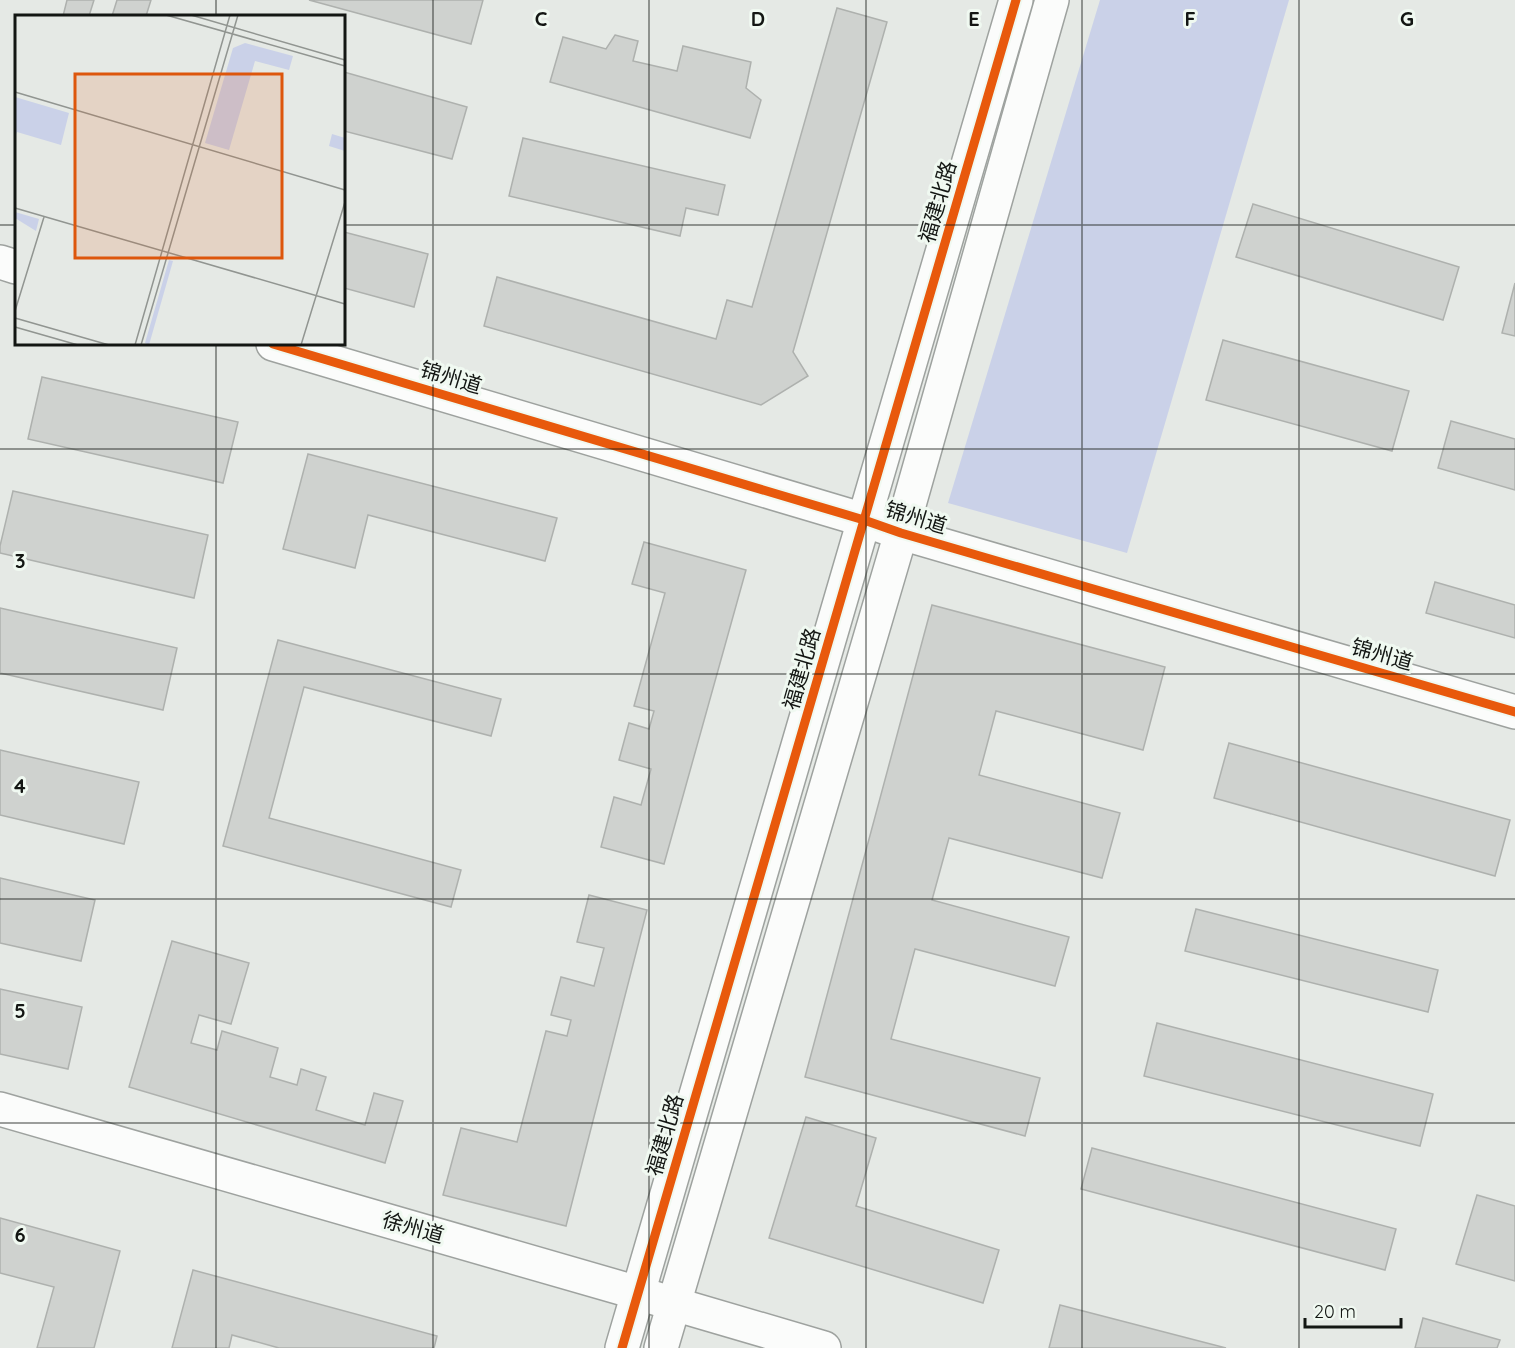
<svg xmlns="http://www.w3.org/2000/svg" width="1515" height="1348" font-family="Quicksand,'Noto Sans SC',sans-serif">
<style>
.green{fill:#cad1e8}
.building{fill:#cfd2cf;stroke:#aeb1ae;stroke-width:1.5}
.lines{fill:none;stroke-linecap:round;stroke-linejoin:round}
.minor-casing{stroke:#9ea29f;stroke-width:36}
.minor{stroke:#fbfcfb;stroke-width:33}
.cycleway-casing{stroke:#f0f9f1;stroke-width:13}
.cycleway{stroke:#e8590c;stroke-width:9}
.grid{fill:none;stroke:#131613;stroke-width:1.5;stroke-opacity:0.55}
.labels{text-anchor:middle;stroke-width:6;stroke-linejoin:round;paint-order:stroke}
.street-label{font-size:21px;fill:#131613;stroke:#f0f9f1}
.inset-road{fill:none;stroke:#919591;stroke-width:1.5}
.view{fill:#dd560c;fill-opacity:0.15;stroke:#dd560c;stroke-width:3}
.inset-edge{fill:none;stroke:#131613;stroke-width:3}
.grid-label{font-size:20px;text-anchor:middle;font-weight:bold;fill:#131613;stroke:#f0f9f1;stroke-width:6;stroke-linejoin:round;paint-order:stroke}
</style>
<rect width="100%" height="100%" fill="#e5e9e5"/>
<polygon class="green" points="1100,0 1289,0 1127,553 948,503"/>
<g class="building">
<polygon points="67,0 94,0 89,16 63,16"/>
<polygon points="117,0 151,0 146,16 112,16"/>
<polygon points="309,0 483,0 471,44"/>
<polygon points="837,8 887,22 793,352 808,376 761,405 484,326 497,277 716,339 727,300 752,307"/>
<polygon points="615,35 638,41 633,61 677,71 683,46 751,62 746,88 761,100 750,138 550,82 563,37 606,49"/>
<polygon points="344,72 467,107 452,159 344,131"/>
<polygon points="523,138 725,185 718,215 686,208 680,236 509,196"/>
<polygon points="1253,204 1459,267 1443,320 1236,257"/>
<polygon points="344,232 428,254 414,307 344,288"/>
<polygon points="1515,283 1515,336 1502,333"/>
<polygon points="1223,340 1409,391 1392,451 1206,400"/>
<polygon points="42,377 238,422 223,483 28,439"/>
<polygon points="1451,421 1515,439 1515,490 1438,468"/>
<polygon points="308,454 557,518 545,561 368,515 355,568 283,549"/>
<polygon points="13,491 208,535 194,598 0,553 0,546"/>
<polygon points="644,542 746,570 664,864 601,847 614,797 641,805 651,769 619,760 629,723 649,729 654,711 634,706 665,593 632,584"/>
<polygon points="1435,582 1515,605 1515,638 1426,613"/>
<polygon points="932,605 1165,667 1143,750 996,711 979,775 1120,813 1102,878 949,838 932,900 1069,937 1055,986 915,949 891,1039 1040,1078 1025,1136 805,1077"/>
<polygon points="0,608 177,648 163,710 0,673"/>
<polygon points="278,640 501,699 491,736 304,687 269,818 461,870 451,907 223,846"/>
<polygon points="1229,743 1510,820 1495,876 1214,798"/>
<polygon points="0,750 139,782 124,844 0,815"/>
<polygon points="0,878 95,900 81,961 0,943"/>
<polygon points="589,895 647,910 566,1226 443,1195 461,1128 517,1142 546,1031 567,1036 571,1020 551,1015 561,977 594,986 604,948 577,942"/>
<polygon points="1196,909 1438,970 1428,1012 1185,951"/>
<polygon points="172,941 249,963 231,1024 199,1015 191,1043 217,1050 222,1031 278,1048 270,1077 297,1085 301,1069 326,1077 316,1110 365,1125 374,1093 403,1101 385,1163 129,1087"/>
<polygon points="0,989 82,1007 68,1069 0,1054"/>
<polygon points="1157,1023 1433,1094 1420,1146 1144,1076"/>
<polygon points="806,1117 876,1138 856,1206 999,1250 983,1303 769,1238"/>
<polygon points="1092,1148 1396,1229 1385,1270 1081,1189"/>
<polygon points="1477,1195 1515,1206 1515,1281 1456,1264"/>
<polygon points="0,1218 120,1251 94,1348 37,1348 54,1287 0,1273"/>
<polygon points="193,1270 437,1336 434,1348 279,1348 232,1335 229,1348 172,1348"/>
<polygon points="1060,1305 1226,1348 1049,1348"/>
<polygon points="1423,1318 1500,1340 1497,1348 1415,1348"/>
</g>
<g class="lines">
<defs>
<g id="minor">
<polyline points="0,262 16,267"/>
<polyline points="273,344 864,520 901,533 1515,712"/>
<polyline points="0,1109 638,1293 674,1304 824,1348"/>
<polyline points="622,1348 1016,0"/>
<polyline points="661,1348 901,533 1052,0"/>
</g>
</defs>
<use href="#minor" class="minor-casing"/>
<use href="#minor" class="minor"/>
<defs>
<g id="cycleway">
<polyline points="273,344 864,520 901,533 1515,712"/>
<polyline points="622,1348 1016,0"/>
</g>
</defs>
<use href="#cycleway" class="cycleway-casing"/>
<use href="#cycleway" class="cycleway"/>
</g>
<path class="grid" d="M216,0V16M433,0V1348M649,0V1348M866,0V1348M1082,0V1348M1299,0V1348M0,225H16M344,225H1515M216,344V1348M0,449H1515M0,674H1515M0,899H1515M0,1123H1515"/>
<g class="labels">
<g class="street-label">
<text transform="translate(938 202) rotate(-74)" y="7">福建北路</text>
<text transform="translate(451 378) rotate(17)" y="7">锦州道</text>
<text transform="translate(916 518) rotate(17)" y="7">锦州道</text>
<text transform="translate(1382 655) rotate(16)" y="7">锦州道</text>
<text transform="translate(802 669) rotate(-74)" y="7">福建北路</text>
<text transform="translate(665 1135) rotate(-74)" y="7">福建北路</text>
<text transform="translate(413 1228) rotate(16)" y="7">徐州道</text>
</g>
</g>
<g transform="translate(15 15)">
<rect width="330" height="330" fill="#e5e9e5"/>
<path d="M230,28L278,41L274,55L240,46L214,135L190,128L218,33ZM0,82L54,98L46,130L2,117L0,122ZM317,119L330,123V136L314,131ZM154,245L158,246L134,330L130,328Z" fill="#cad1e8"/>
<path d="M0,197L24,204L21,216L0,203Z" fill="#cad1e8"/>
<path class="inset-road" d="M151,0L330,51M176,0L330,45M0,77L330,175M0,193L330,289M0,296L29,202M0,303L94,330M0,312L63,330M120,330L215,0M126,330L223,0M286,330L330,187"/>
<path class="view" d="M60,59H267V243H60Z"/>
<rect width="330" height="330" class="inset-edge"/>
</g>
<g class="grid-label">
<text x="541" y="26">C</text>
<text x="758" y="26">D</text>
<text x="974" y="26">E</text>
<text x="1190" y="26">F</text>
<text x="1407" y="26">G</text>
<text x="20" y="568">3</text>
<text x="20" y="793">4</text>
<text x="20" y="1018">5</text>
<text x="20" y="1242">6</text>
</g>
<path d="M1305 1318v9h96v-9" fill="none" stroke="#131613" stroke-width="3"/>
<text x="1314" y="1318" font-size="18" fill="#131613" stroke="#f0f9f1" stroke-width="4.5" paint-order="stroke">20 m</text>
</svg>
